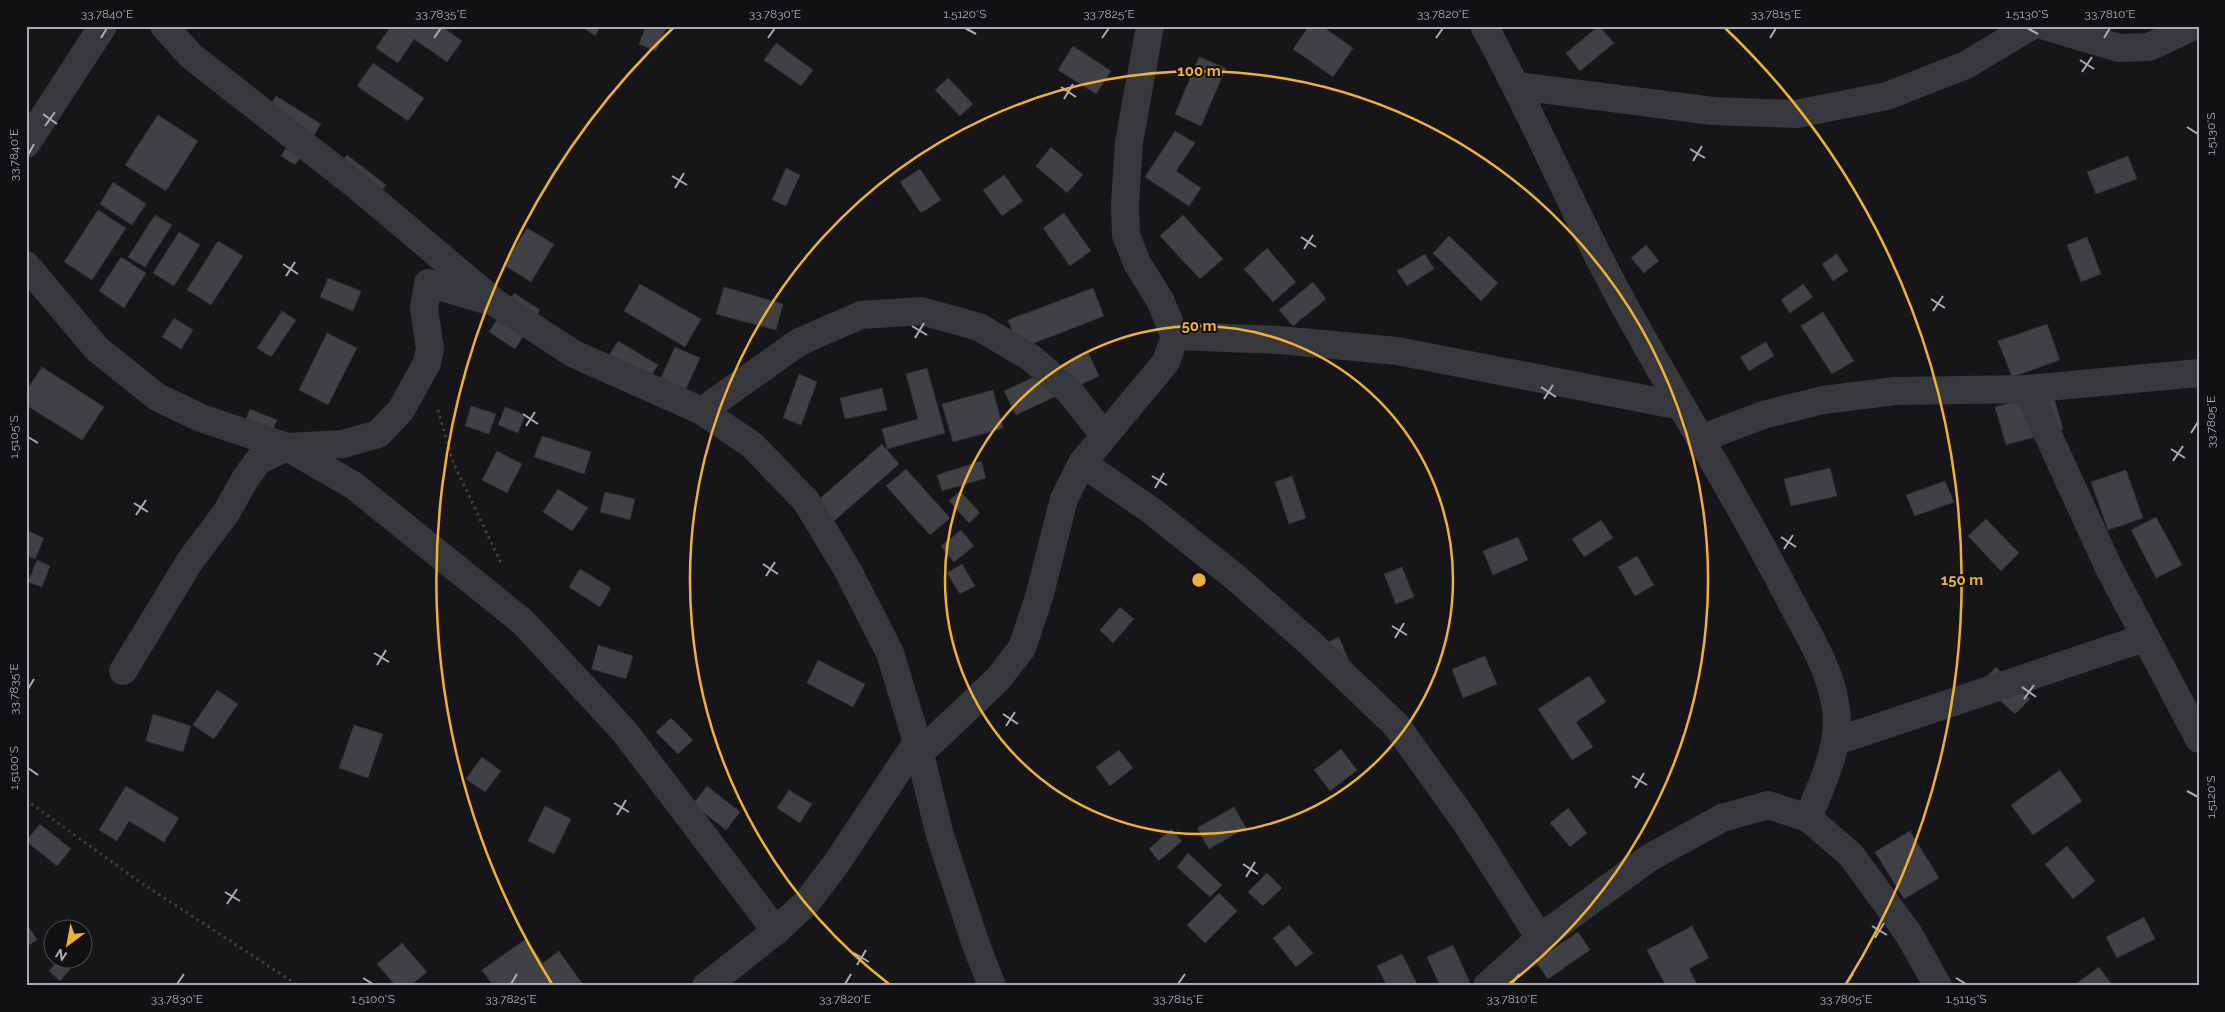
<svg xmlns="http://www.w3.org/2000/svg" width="2225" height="1012" font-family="Raleway,sans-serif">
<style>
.building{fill:#404145;stroke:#303034}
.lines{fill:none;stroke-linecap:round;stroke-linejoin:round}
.path{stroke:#3d3f44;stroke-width:3;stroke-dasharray:2.5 4;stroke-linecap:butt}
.street{stroke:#37383d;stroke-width:28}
.ticks{fill:none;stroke:#a8adb8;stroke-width:2}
.ring{fill:none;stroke:#f2b134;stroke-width:2.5}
.centre{fill:#f2b134;stroke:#111113;stroke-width:2.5}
.ring-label{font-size:15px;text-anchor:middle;font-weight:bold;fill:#f2b134;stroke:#111113;stroke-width:4;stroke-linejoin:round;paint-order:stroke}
.neatline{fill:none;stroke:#a8adb8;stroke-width:2}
.ticks-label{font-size:12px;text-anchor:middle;fill:#a8adb8}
</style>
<rect width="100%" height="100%" fill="#161618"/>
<g class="building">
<polygon points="391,26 441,26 462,41 447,62 414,39 398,63 376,48"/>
<polygon points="581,26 601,26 595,36"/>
<polygon points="646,26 667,26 656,51 639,44"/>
<polygon points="1309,26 1322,26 1353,48 1333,77 1293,49"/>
<polygon points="1599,26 1614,43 1580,71 1566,53"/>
<polygon points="776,43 813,70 801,86 764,60"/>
<polygon points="1073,46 1111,71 1096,94 1058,70"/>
<polygon points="1199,57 1226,68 1201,126 1175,114"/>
<polygon points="373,63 424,98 408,121 357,86"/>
<polygon points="948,78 973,104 960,116 935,90"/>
<polygon points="276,96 321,124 295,165 281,156 298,130 267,111"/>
<polygon points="158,115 198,141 166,191 125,165"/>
<polygon points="1175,131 1195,143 1176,171 1201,188 1189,206 1145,177"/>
<polygon points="1051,147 1083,175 1067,193 1036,166"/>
<polygon points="347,155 386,185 373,201 335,170"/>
<polygon points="2128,156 2137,179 2096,194 2087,172"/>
<polygon points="786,168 800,175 786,206 772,200"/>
<polygon points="920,169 941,200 921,213 900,182"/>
<polygon points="1004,175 1023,201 1002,216 983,190"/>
<polygon points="113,182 146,204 132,225 100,204"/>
<polygon points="98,210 126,228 92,280 64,262"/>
<polygon points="1064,213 1091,251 1070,266 1043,228"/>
<polygon points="155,215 172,225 145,267 128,257"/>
<polygon points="1183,215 1223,259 1200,279 1160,236"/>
<polygon points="527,228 554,244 531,282 504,265"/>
<polygon points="179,232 200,245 174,286 153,273"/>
<polygon points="1449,236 1498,283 1481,301 1433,253"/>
<polygon points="2087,237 2101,274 2081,282 2067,245"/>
<polygon points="218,241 243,256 211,305 187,290"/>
<polygon points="1646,245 1659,261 1644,273 1631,258"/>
<polygon points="1267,248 1296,282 1273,302 1244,269"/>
<polygon points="1425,254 1434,269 1407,286 1397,271"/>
<polygon points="1837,254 1848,271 1833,281 1822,264"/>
<polygon points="121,257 146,273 124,308 99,291"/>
<polygon points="328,278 361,291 353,311 320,297"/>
<polygon points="1313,282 1326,299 1293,326 1279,310"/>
<polygon points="640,284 701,319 685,347 624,311"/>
<polygon points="1803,284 1813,297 1790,313 1781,300"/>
<polygon points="724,287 783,304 776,330 716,314"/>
<polygon points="1093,288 1104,316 1019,349 1008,320"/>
<polygon points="514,293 540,310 515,349 489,332"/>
<polygon points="282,311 296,320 271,357 257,348"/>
<polygon points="1823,312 1854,361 1832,374 1801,326"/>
<polygon points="174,318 193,330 181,349 162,337"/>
<polygon points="2047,324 2060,360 2012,377 1998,341"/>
<polygon points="327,333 357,348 328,405 299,390"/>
<polygon points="618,341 658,365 645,385 605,361"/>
<polygon points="1766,342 1774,356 1749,371 1740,357"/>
<polygon points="675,347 700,358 684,393 659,382"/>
<polygon points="1088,352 1099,376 1016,415 1004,391"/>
<polygon points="42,367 104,407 82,440 26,405 26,391"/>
<polygon points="927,368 945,433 887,449 882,429 918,419 906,374"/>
<polygon points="799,374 817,382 801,425 783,418"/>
<polygon points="882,388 887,410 845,419 840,398"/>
<polygon points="993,390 1003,428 953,442 942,404"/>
<polygon points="2052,391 2063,429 2006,445 1995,407"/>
<polygon points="471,406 496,414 489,434 465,426"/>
<polygon points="505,407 525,415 518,433 498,425"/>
<polygon points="250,409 277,420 266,446 240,434"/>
<polygon points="542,436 591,452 584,474 534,457"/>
<polygon points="882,444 899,464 834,521 816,502"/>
<polygon points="497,451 522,464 507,493 482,480"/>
<polygon points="981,461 986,478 942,491 937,475"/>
<polygon points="1830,468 1837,496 1791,506 1784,479"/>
<polygon points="906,469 950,518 930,535 886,486"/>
<polygon points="2126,470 2143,518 2108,530 2091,482"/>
<polygon points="1292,476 1306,518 1289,524 1275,482"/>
<polygon points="1945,481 1954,502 1915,516 1906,495"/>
<polygon points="558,489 588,508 572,531 543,512"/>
<polygon points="960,491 980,513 969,523 949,501"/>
<polygon points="605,492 635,499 630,520 600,512"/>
<polygon points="2156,517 2182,565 2156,578 2131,530"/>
<polygon points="1986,519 2019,553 2001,571 1968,536"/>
<polygon points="1601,520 1613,538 1584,557 1572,539"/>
<polygon points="26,530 44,538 35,559 26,555"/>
<polygon points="961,530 974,546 954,562 941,546"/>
<polygon points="1518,537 1528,560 1493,575 1483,551"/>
<polygon points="1637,556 1654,585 1635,596 1618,567"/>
<polygon points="37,560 50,566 42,587 28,582"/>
<polygon points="962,564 975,586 960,594 947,573"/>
<polygon points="1402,567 1414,597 1396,604 1384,574"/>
<polygon points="580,569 611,588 600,607 569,587"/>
<polygon points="1120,607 1134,619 1113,643 1100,630"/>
<polygon points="1339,637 1350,664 1315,648"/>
<polygon points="598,645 633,656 626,679 592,669"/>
<polygon points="1485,656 1497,684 1463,698 1452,669"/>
<polygon points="818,660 865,684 853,707 807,683"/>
<polygon points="1996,667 2030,699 2015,714 1981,683"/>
<polygon points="1589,676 1606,702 1576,722 1593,747 1572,760 1538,709"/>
<polygon points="217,690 238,704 214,739 193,725"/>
<polygon points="153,714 191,726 183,752 146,741"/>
<polygon points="671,718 693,740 678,754 656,732"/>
<polygon points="354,725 383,734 368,778 339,768"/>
<polygon points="1341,749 1357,770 1330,791 1314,770"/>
<polygon points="1119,750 1133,768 1110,786 1096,767"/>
<polygon points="482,757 501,771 485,792 466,779"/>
<polygon points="2060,770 2082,801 2033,835 2011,805"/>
<polygon points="126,786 179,818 164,842 129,821 117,841 99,830"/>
<polygon points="707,786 740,812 726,830 693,804"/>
<polygon points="789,790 812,804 800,823 777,808"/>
<polygon points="545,806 571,819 554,854 528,841"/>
<polygon points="1234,807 1246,828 1209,849 1197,828"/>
<polygon points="1568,808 1587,833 1570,847 1550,823"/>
<polygon points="40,824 71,849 57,866 26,841"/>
<polygon points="1171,829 1182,841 1159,861 1149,849"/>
<polygon points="1910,831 1939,878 1904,899 1875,852"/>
<polygon points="2067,846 2095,881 2073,899 2045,864"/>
<polygon points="1188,853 1222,885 1210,897 1177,867"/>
<polygon points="1267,873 1282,888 1263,906 1248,892"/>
<polygon points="1219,893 1237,911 1205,943 1187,925"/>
<polygon points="2144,917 2155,939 2117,958 2106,937"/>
<polygon points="26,923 37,940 26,947"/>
<polygon points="1289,925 1313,953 1296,967 1273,938"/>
<polygon points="1692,926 1709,958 1689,969 1698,986 1666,986 1647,950"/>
<polygon points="1578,932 1590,950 1548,979 1535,961"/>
<polygon points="526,939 543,963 559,951 584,986 493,986 482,970"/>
<polygon points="402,943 427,972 410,986 396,986 377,964"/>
<polygon points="1453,945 1470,983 1465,986 1440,986 1427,957"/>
<polygon points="1402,954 1418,986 1387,986 1377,966"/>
<polygon points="58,960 78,960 60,981 49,971"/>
<polygon points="2099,967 2113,986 2073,986"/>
</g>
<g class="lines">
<g class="path">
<polyline points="438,410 453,462 501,563"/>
<polyline points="26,800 140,882 299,986"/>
</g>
<g class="street">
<polyline points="164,26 190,55 357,186 497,304 574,354 702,411 752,445 806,501 847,569 890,653 917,742 939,832 975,942 992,986"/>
<path d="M1484,26C1538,123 1579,227 1634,323C1685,415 1741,504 1789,598C1806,631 1829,666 1835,703C1843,743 1823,781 1808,818"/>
<polyline points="2045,26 2119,48 2149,47 2194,26"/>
<polyline points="1517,86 1713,111 1796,114 1887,96 1966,65 2031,26"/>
<polyline points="26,144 103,26"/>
<polyline points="26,265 97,349 157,397 201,418 287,447 353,485 523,622 624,731 776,931"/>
<polyline points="1175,336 1280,340 1397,351 1681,406"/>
<polyline points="2027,389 2109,568 2199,739"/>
<polyline points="702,411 799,342 861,315 921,311 979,327 1030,357 1070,392 1104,435"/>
<polyline points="1700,439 1763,415 1823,400 1895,391 2027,389 2199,373"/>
<polyline points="1082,463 1152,511 1235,577 1310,643 1396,725 1465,821 1540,938"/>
<polyline points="123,671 190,561 226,513 245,479 258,461 287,447 343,444 378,434 401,410 427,363 430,349 424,308 428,283 486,300"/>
<polyline points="1837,741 2144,638"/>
<polyline points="920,753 998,679 1022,648 1039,597 1064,499 1082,463 1166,362 1175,336 1160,300 1137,263 1126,235 1125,203 1129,142 1150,26"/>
<polyline points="706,986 776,931 807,902 836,864 917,742"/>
<polyline points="1487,986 1540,938 1649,858 1722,818 1768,805 1808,818 1851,855 1908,933 1938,986"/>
</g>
</g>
<path class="ticks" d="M965,28L976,34M2027,28L2038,34M101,38L107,28M434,38L441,28M768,38L775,28M1102,38L1109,28M1436,38L1443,28M1770,38L1776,28M2104,38L2110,28M2080,60L2094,69M2082,72L2092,57M1061,87L1076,97M1064,99L1073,84M43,114L57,124M45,126L55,112M2187,127L2198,134M1690,149L1705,158M28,155L34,144M1693,161L1702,146M672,176L687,185M675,188L684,173M1301,237L1316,247M1304,249L1313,235M283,264L298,274M286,276L295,262M1931,299L1945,308M1933,311L1943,296M912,326L927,335M915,338L924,323M1541,387L1556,397M1544,399L1553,385M523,414L538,424M526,426L535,412M2191,433L2198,422M28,437L38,443M2171,449L2185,458M2173,461L2183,446M1152,476L1167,485M1155,488L1164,473M134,503L148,512M136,515L146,500M1781,537L1796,547M1784,549L1793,535M763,564L778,574M766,576L775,562M1392,626L1407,635M1395,638L1404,623M374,653L389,662M377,665L386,650M2022,687L2036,697M28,689L34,679M2024,699L2034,685M1003,714L1018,724M1006,726L1015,712M28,768L38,775M1632,776L1647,785M1635,788L1644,773M2187,791L2198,797M614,803L629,812M617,815L626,800M1243,864L1258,874M1246,877L1255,862M225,892L240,901M227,904L237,889M1872,926L1887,935M1875,938L1884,923M854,953L869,962M857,965L866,950M363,978L373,984M1956,978L1966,984M177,984L184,974M511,984L517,974M845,984L851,974M1178,984L1185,974M1512,984L1519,974M1846,984L1853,974"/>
<g class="ring">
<circle cx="1199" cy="580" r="254"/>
<path d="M889 984A509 509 0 1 1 1509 984"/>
<path d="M552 984A763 763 0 0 1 674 27M1724 27A763 763 0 0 1 1846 984"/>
</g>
<circle cx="1199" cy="580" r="8" class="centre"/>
<g class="ring-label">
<text x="1199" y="76">100 m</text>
<text x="1199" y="331">50 m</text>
<text x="1962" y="585">150 m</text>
</g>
<rect width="2225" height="1012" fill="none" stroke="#111113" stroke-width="55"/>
<g transform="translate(68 944) rotate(212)"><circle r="24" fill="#111113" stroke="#4d4f55"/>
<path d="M0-4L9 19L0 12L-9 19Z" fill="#f2b134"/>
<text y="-8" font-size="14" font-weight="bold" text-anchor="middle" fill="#a8adb8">N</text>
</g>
<rect x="28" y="28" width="2170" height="956" class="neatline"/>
<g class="ticks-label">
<text x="107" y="18">33.7840°E</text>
<text x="441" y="18">33.7835°E</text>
<text x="775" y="18">33.7830°E</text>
<text x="965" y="18">1.5120°S</text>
<text x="1109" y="18">33.7825°E</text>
<text x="1443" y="18">33.7820°E</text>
<text x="1776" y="18">33.7815°E</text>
<text x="2027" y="18">1.5130°S</text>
<text x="2110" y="18">33.7810°E</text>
<text transform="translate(2211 134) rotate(-90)" y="4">1.5130°S</text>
<text transform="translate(14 155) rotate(-90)" y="4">33.7840°E</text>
<text transform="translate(2211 422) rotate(-90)" y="4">33.7805°E</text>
<text transform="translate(14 437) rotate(-90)" y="4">1.5105°S</text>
<text transform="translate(14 689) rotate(-90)" y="4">33.7835°E</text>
<text transform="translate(14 768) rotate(-90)" y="4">1.5100°S</text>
<text transform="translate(2211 797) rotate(-90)" y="4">1.5120°S</text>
<text x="177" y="1003">33.7830°E</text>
<text x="373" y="1003">1.5100°S</text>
<text x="511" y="1003">33.7825°E</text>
<text x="845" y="1003">33.7820°E</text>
<text x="1178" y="1003">33.7815°E</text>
<text x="1512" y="1003">33.7810°E</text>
<text x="1846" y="1003">33.7805°E</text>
<text x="1966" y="1003">1.5115°S</text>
</g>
</svg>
